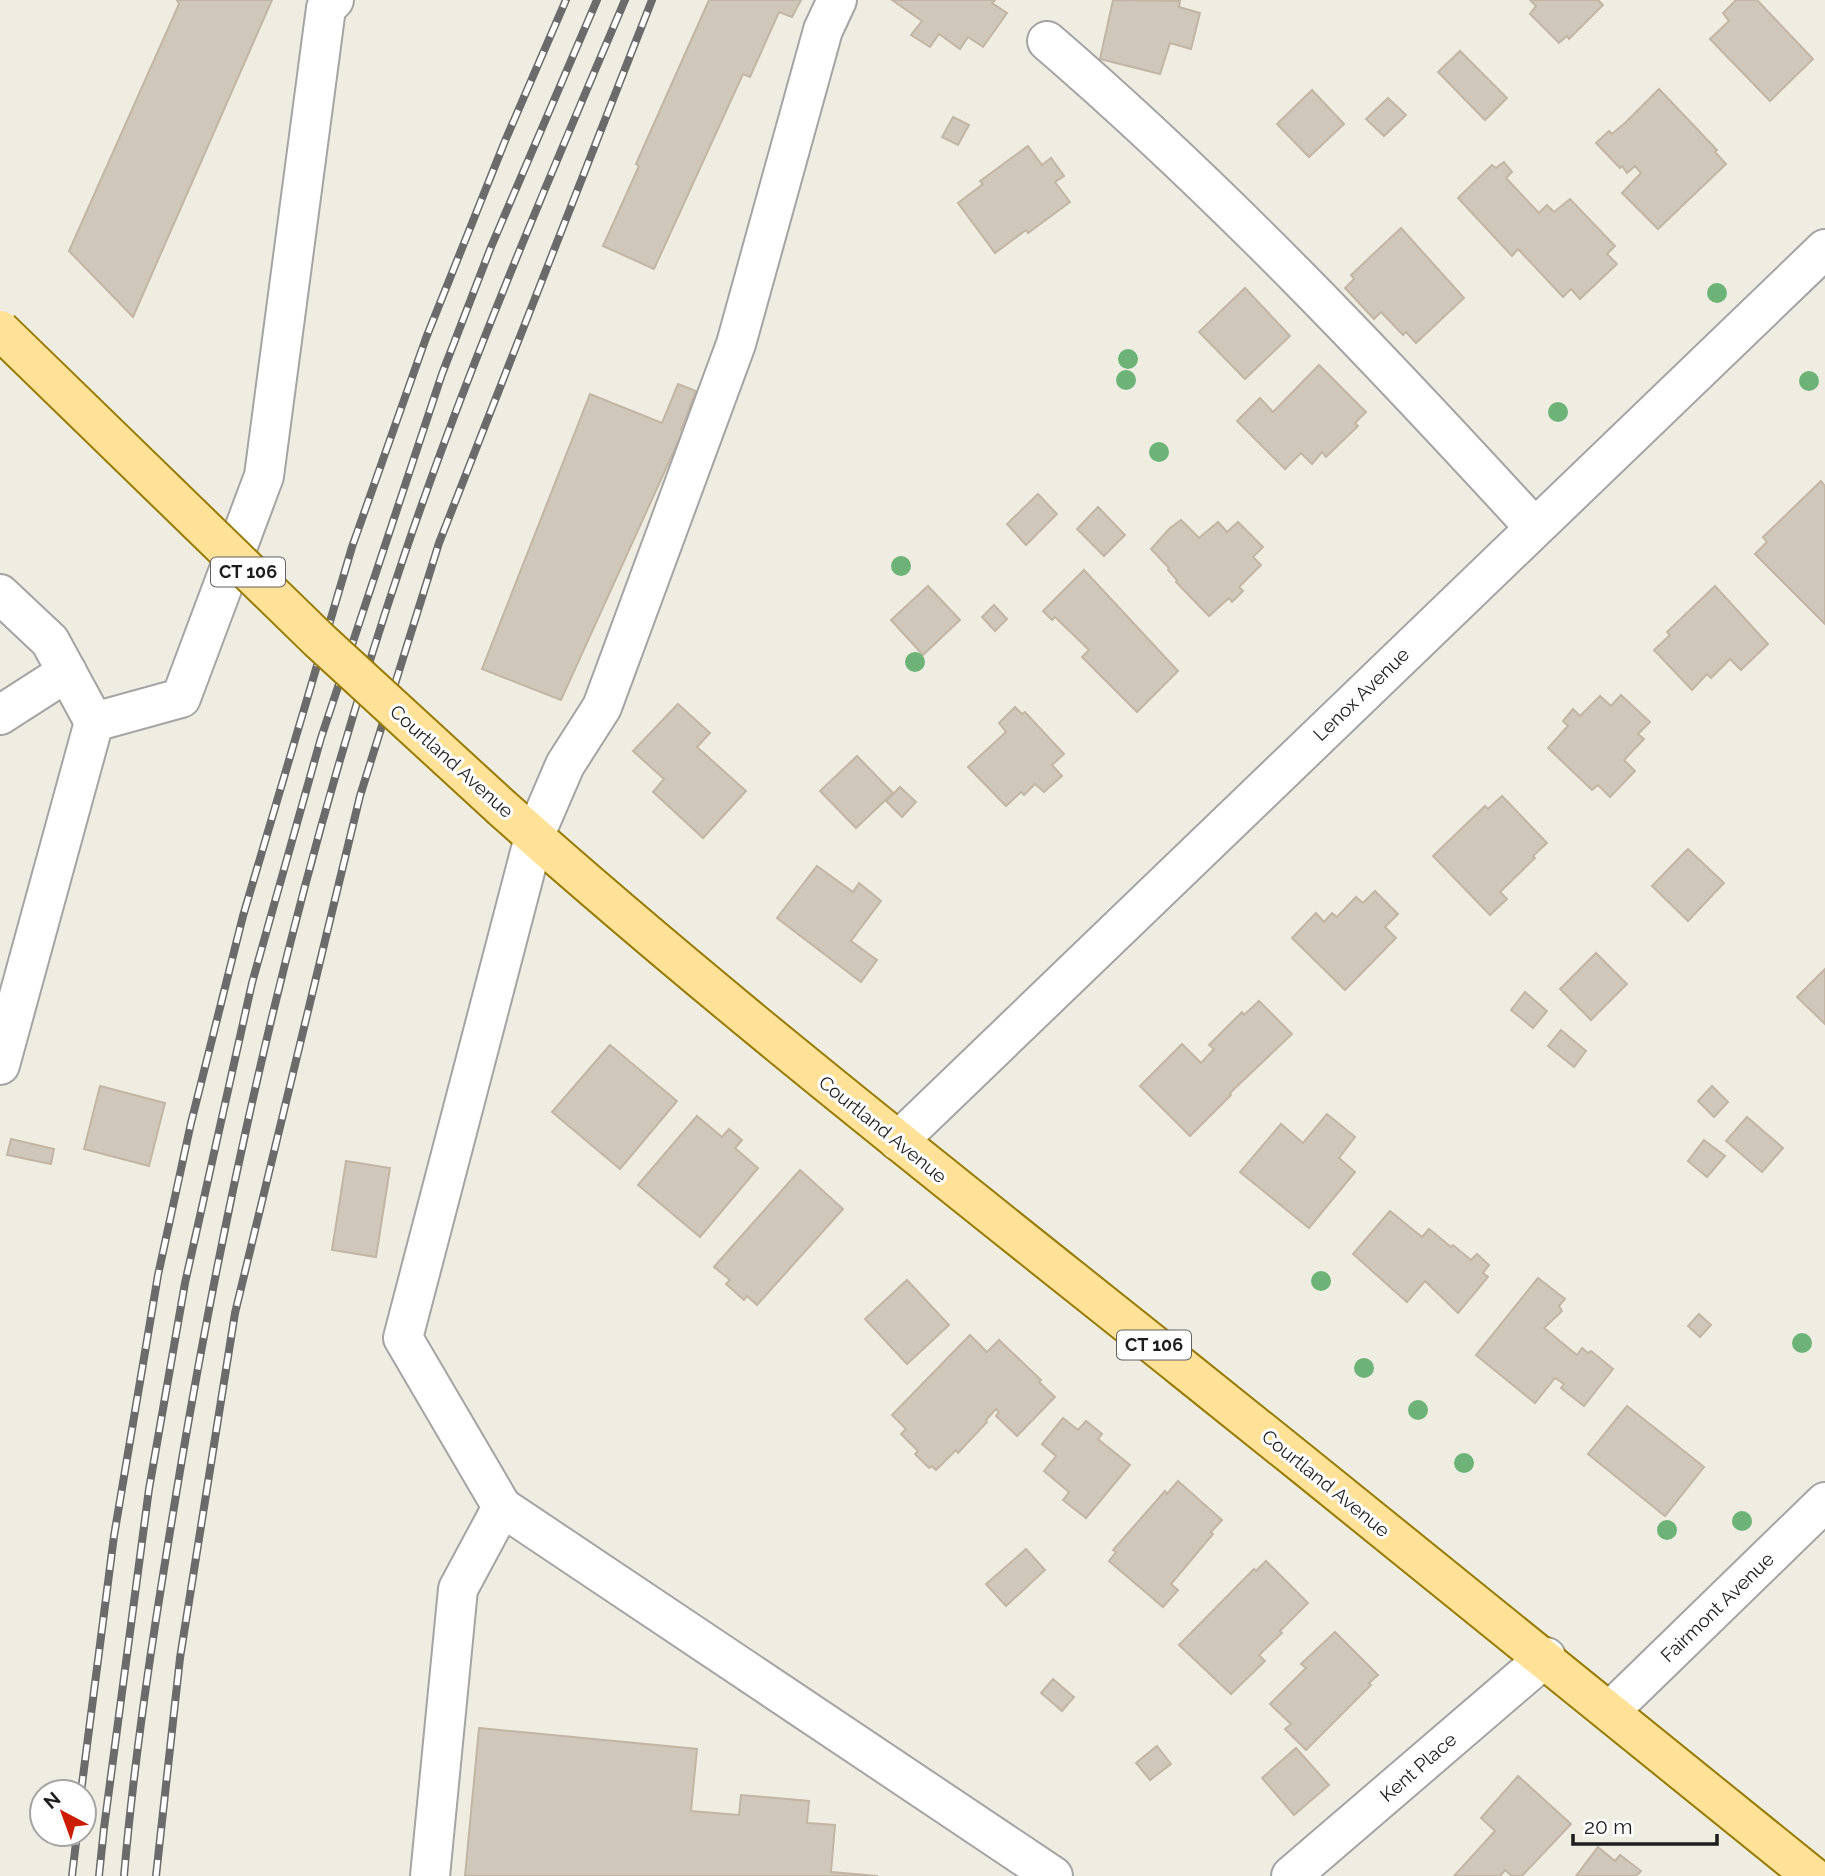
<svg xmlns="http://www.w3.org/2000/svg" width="1825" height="1876" font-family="Raleway,sans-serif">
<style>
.building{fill:#d0c7bb;stroke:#c2b5a3;stroke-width:2}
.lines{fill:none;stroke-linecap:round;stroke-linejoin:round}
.minor-casing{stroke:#a4a4a4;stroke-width:42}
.major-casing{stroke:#977a00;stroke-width:42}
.minor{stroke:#fff;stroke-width:38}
.major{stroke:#ffe198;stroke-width:38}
.rail-casing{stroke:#6b6b6b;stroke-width:8}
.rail{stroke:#fff;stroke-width:5;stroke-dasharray:16;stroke-linecap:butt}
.major-bridge-casing{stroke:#977a00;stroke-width:42;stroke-linecap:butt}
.major-bridge{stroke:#ffe198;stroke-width:38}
.tree{fill:#6db377}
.labels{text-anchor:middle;stroke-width:6;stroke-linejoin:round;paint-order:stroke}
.shield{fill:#fff;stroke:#616161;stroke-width:2}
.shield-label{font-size:18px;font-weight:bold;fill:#1d1d1d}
.street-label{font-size:19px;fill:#1d1d1d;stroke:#fff}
</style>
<rect width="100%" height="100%" fill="#efede2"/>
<g class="building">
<polygon points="177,0 272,0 133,317 69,251 179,4"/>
<polygon points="709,0 801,0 792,17 779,12 750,77 743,74 654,269 603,246 639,166 636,164"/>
<polygon points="892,0 995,0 992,3 1007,13 983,47 968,37 960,49 939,34 930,47 911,35 922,21"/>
<polygon points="1113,0 1180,1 1179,7 1200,13 1191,49 1170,43 1160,74 1100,59"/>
<polygon points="1530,0 1598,0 1603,5 1569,39 1567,36 1559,43 1530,14 1536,6"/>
<polygon points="1736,0 1757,0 1813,59 1770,101 1710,39 1729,21 1723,13"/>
<polygon points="1460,51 1507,98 1485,120 1438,72"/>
<polygon points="1659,89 1717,150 1715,152 1726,164 1658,229 1622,193 1641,173 1635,166 1627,173 1622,166 1620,168 1596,143 1609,131 1612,134 1626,122"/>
<polygon points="1312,90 1344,124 1309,157 1277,124"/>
<polygon points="1388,98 1406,115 1384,136 1366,119"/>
<polygon points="953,117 969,125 958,145 942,137"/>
<polygon points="1028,146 1042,165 1051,158 1064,176 1055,182 1070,202 1028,233 1026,230 995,253 958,203 983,184 980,181"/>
<polygon points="1504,162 1512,172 1506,178 1539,213 1547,205 1554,212 1570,199 1615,246 1607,254 1617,264 1580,299 1571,289 1563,297 1518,249 1512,256 1458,198 1492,165 1496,168"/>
<polygon points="1401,228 1464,298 1416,343 1406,332 1403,335 1381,312 1374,319 1345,288 1354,279 1351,275"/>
<polygon points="1245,288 1290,336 1245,379 1199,332"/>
<polygon points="1319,365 1366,412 1355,423 1358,426 1326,457 1322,452 1312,464 1301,453 1285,469 1237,421 1260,398 1273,412"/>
<polygon points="678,384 696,391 681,430 683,431 561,700 482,669 590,394 662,423"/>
<polygon points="1821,481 1825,486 1825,624 1755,554 1767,542 1763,537"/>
<polygon points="1038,494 1057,514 1026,545 1007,524"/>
<polygon points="1098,507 1125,535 1104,556 1077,529"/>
<polygon points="1181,520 1199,538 1218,522 1227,532 1238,522 1263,547 1253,557 1261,565 1239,587 1243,591 1232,602 1229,598 1209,616 1176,582 1177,580 1168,570 1169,568 1151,549 1170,528"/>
<polygon points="1084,570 1178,671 1137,712 1082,657 1089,650 1055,617 1052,620 1043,611"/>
<polygon points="928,586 960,620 923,655 891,620"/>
<polygon points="1715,586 1768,644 1741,670 1730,659 1711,678 1707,674 1692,690 1654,650 1670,635 1667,632"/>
<polygon points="994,605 1007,619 995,631 982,617"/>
<polygon points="1621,695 1650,722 1638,734 1644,739 1624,760 1635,771 1610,797 1598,785 1592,790 1548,748 1568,726 1563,721 1573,709 1580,716 1600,696 1611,706"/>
<polygon points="678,704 710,733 697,747 746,791 703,838 653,792 664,779 633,751"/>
<polygon points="1015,707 1022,714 1025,712 1064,754 1052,765 1062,776 1044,792 1035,784 1024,795 1021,792 1006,806 968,767 1006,732 999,723"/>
<polygon points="857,756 893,793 856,828 820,791"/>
<polygon points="900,787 916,802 902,817 886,801"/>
<polygon points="1502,796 1547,843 1533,856 1535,858 1500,892 1507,899 1490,915 1433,856 1485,806 1488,809"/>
<polygon points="1688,849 1724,883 1688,921 1652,886"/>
<polygon points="817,866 853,892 859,883 881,901 851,941 877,960 861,982 777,918"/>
<polygon points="1375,891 1398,914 1385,927 1396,938 1345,990 1292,938 1316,913 1324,922 1332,913 1337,917 1356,897 1363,903"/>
<polygon points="1596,953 1627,984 1591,1020 1560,989"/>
<polygon points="1825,969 1825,1024 1797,997"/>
<polygon points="1525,992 1547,1011 1533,1028 1511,1010"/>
<polygon points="1259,1001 1292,1034 1230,1093 1231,1095 1190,1136 1140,1086 1182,1044 1201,1063 1214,1049 1209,1045 1242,1012 1244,1015"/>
<polygon points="1561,1030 1586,1051 1574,1067 1548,1046"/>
<polygon points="610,1045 677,1101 620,1169 552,1112"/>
<polygon points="100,1086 165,1103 149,1166 84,1149"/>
<polygon points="1712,1086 1728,1102 1714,1117 1698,1101"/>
<polygon points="1327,1114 1355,1137 1339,1158 1355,1172 1309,1228 1240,1172 1281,1124 1303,1143"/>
<polygon points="697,1116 722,1137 729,1129 742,1140 735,1148 758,1168 700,1237 638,1185"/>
<polygon points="1747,1117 1783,1148 1762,1172 1726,1141"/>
<polygon points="11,1139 54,1149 51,1164 7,1155"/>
<polygon points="1704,1140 1725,1156 1707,1177 1688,1161"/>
<polygon points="346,1161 390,1168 376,1257 332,1250"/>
<polygon points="800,1170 843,1209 757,1305 747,1296 744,1300 726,1284 730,1280 714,1267"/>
<polygon points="1390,1211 1422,1237 1429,1229 1451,1247 1453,1245 1471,1260 1477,1254 1489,1265 1483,1273 1488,1277 1458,1313 1425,1281 1407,1302 1353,1254"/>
<polygon points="1538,1278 1565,1299 1559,1306 1562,1311 1544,1328 1577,1355 1582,1348 1588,1353 1591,1351 1613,1369 1584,1406 1561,1388 1564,1384 1555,1378 1535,1403 1476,1355"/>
<polygon points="907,1280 949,1325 907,1364 865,1319"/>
<polygon points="1699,1314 1711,1325 1700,1337 1688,1326"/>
<polygon points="970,1335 987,1352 999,1340 1041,1380 1039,1382 1055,1397 1017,1436 996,1416 999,1412 996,1409 986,1420 987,1422 958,1453 956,1450 936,1470 932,1466 929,1468 915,1454 918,1451 901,1434 906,1429 892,1415"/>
<polygon points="1627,1406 1704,1467 1665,1516 1588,1454"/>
<polygon points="1063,1418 1078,1430 1086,1421 1102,1434 1098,1439 1130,1465 1086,1518 1063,1500 1069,1492 1044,1471 1056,1456 1042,1444"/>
<polygon points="1178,1481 1222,1520 1211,1532 1213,1534 1171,1584 1178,1590 1163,1607 1109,1561 1116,1552 1113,1550 1165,1491 1167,1494"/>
<polygon points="1026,1549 1045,1570 1006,1606 986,1584"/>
<polygon points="1266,1561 1308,1603 1280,1631 1282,1633 1259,1655 1265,1661 1231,1694 1179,1645 1254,1569 1256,1571"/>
<polygon points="1335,1632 1378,1675 1369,1683 1371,1685 1306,1750 1285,1729 1291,1724 1270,1704 1306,1668 1301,1664"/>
<polygon points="1053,1679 1074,1697 1062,1711 1041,1693"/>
<polygon points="479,1728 697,1749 691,1811 739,1815 741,1795 809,1801 807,1823 835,1825 831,1872 878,1876 465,1876"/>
<polygon points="1157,1746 1171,1764 1150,1780 1136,1763"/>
<polygon points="1296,1748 1329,1785 1294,1815 1262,1778"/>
<polygon points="1518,1776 1571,1824 1522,1876 1512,1876 1505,1870 1500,1876 1454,1876 1495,1831 1481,1818"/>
<polygon points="1598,1847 1615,1861 1620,1855 1641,1871 1636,1876 1576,1876"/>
</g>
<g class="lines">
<defs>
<g id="minor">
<path d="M1047,41C1221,191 1379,358 1534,527"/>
<polyline points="0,594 50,641 94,722"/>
<polyline points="0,715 67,672"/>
<polyline points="94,722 181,698 264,476 326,8 334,0"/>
<polyline points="0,1065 94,722"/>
<polyline points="898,1141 1825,249"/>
<polyline points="502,1507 1053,1876"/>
<polyline points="1610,1711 1825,1502"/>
<polyline points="430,1876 458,1589 502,1507 403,1338 534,837 565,765 602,707 736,344 823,30 837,0"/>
<polyline points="1291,1876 1546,1657"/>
</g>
<path id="major" d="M502,808C722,1004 954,1185 1184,1369C1394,1537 1603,1706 1812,1876"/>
</defs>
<use href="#minor" class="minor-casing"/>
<use href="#major" class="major-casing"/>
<use href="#minor" class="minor"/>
<use href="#major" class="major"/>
<defs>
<g id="rail">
<polyline points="81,1792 114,1536 158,1275 191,1123 243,916 352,547 426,338 505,141 566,0"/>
<polyline points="72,1876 77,1834"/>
<polyline points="99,1876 104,1828 149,1489 185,1283 252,983 321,738 442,374 491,247 597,0"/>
<path d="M124,1876C136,1736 159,1597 182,1459C234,1153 305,849 404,556C468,367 547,183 625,0"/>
<polyline points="156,1876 180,1658 235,1313 360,796 439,543 652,0"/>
</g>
</defs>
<use href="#rail" class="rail-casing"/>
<use href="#rail" class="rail"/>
<defs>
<polyline id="major-bridge" points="0,330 319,640 502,808"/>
</defs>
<use href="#major-bridge" class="major-bridge-casing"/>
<use href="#major-bridge" class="major-bridge"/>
</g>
<g class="tree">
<circle cx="1717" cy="293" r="10"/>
<circle cx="1128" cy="359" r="10"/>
<circle cx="1126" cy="380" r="10"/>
<circle cx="1809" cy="381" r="10"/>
<circle cx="1558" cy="412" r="10"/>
<circle cx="1159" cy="452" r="10"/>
<circle cx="901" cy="566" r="10"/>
<circle cx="915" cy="662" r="10"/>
<circle cx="1321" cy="1281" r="10"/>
<circle cx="1802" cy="1343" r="10"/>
<circle cx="1364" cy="1368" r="10"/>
<circle cx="1418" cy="1410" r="10"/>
<circle cx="1464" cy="1463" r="10"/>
<circle cx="1742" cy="1521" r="10"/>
<circle cx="1667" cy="1530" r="10"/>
</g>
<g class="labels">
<g class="shield">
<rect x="211" y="557.5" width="74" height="29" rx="5"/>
<rect x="1117" y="1330.5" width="74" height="29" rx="5"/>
</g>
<g class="shield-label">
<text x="248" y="578">CT 106</text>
<text x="1154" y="1351">CT 106</text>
</g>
<g class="street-label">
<text transform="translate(1361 694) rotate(-44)" y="7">Lenox Avenue</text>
<text transform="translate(452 761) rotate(42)" y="7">Courtland Avenue</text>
<text transform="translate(883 1129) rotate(39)" y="7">Courtland Avenue</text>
<text transform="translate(1326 1483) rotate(39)" y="7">Courtland Avenue</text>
<text transform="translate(1717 1607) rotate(-44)" y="7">Fairmont Avenue</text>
<text transform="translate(1418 1767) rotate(-41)" y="7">Kent Place</text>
</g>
</g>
<g transform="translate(63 1813) rotate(319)"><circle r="33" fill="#ffffff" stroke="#a5a5a5" stroke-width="2"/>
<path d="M0-5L12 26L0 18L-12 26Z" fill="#cb1d00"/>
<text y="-10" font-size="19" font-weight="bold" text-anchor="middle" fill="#1d1d1d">N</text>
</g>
<path d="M1573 1834v10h144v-10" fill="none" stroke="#1d1d1d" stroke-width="3.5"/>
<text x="1584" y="1834" font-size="21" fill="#1d1d1d" stroke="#ffffff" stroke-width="5" paint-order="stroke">20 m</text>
</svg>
